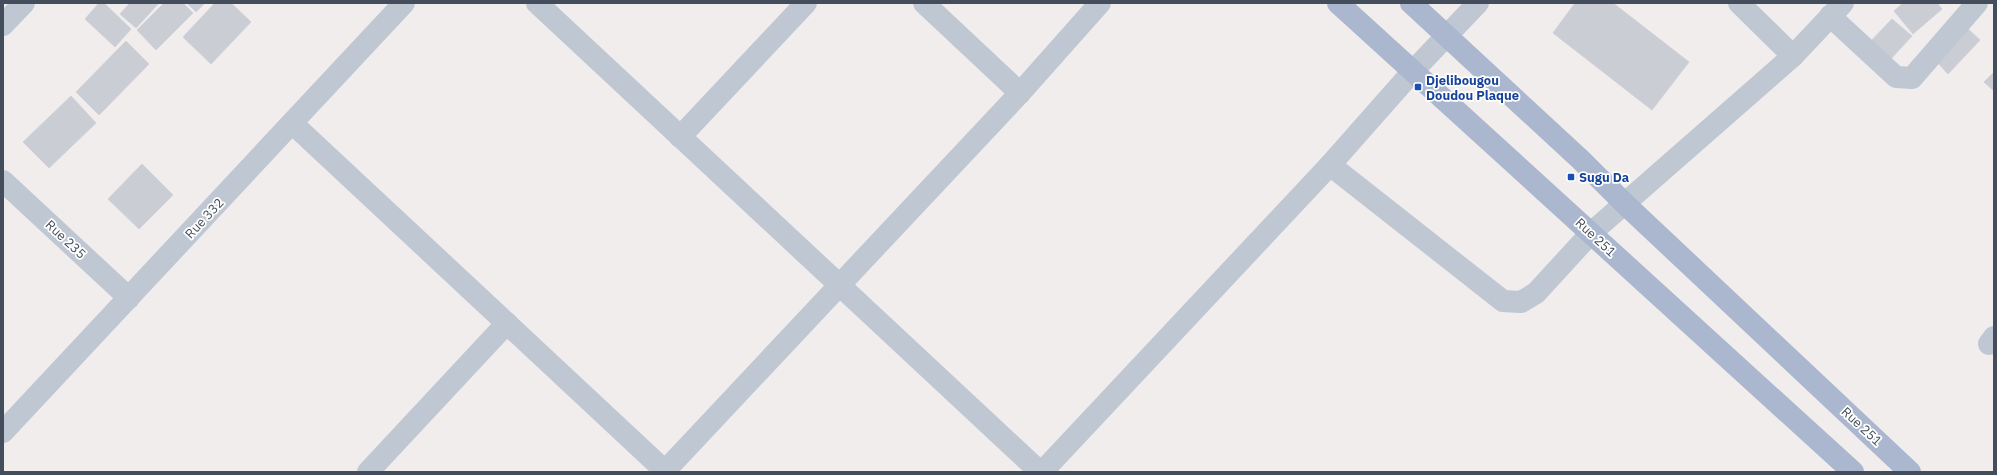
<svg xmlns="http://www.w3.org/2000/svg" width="1997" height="475" font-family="'IBM Plex Sans',sans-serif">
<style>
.building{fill:#cbcdd5;stroke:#d0d1d9}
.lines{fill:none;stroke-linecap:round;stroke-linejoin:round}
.minor{stroke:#bfc7d3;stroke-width:22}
.major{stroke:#aab7ce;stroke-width:22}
.transit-dot{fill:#1a4fb4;stroke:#fff;stroke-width:1.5}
.labels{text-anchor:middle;stroke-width:3.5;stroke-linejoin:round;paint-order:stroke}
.transit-label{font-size:13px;font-weight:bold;fill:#164399;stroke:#fff;text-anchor:start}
.street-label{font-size:13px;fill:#444d5b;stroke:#fff}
</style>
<rect width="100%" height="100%" fill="#f0edec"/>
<g class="building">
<polygon points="99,3 104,3 131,29 115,47 85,19"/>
<polygon points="130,3 159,3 136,28 120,14"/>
<polygon points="164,3 183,3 193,13 156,50 137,30"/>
<polygon points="187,3 205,3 196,12"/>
<polygon points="215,3 231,3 251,22 211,64 183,37"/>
<polygon points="1575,3 1613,3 1689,62 1652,110 1553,33"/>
<polygon points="1903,3 1937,3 1942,9 1913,34 1894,11"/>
<polygon points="1892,19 1912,36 1888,62 1868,44"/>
<polygon points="1968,29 1980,40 1948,74 1937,62"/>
<polygon points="126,41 149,64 99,115 76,92"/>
<polygon points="1994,72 1994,91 1984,82"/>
<polygon points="71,96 96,123 49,168 23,142"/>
<polygon points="142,164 173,195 139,229 108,199"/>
</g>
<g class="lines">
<g class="minor">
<polyline points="537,3 1040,472"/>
<polyline points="924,3 1020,93"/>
<polyline points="1739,3 1793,56"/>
<polyline points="1830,16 1896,77 1912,78 1977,3"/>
<polyline points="3,25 24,3"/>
<polyline points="292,123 665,471"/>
<polyline points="680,137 806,3"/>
<polyline points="1330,165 1503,301 1521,302 1536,293 1591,233 1793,56 1843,3"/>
<polyline points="3,181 129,298"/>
<polyline points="1989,344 1994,337"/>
<polyline points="3,432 404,3"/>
<polyline points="368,472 507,323"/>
<polyline points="664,472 1020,93 1100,3"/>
<polyline points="1042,472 1330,165 1413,71 1478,3"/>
</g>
<g class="major">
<polyline points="1338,3 1853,472"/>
<polyline points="1411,3 1581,160 1625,204 1910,472"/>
</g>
</g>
<g class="transit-dot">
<rect x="1414" y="83" width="8" height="8" rx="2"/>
<rect x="1567" y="173" width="8" height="8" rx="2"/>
</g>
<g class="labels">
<g class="transit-label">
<text x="1426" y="85">Djelibougou<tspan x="1426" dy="15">Doudou Plaque</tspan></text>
<text x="1579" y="182">Sugu Da</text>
</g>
<g class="street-label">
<text transform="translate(204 218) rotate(-47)" y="5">Rue 332</text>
<text transform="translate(1596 237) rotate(43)" y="5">Rue 251</text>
<text transform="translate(66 239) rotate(43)" y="5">Rue 235</text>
<text transform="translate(1862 426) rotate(43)" y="5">Rue 251</text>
</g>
</g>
<rect width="1997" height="475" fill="none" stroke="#444d5b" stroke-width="8"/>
</svg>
